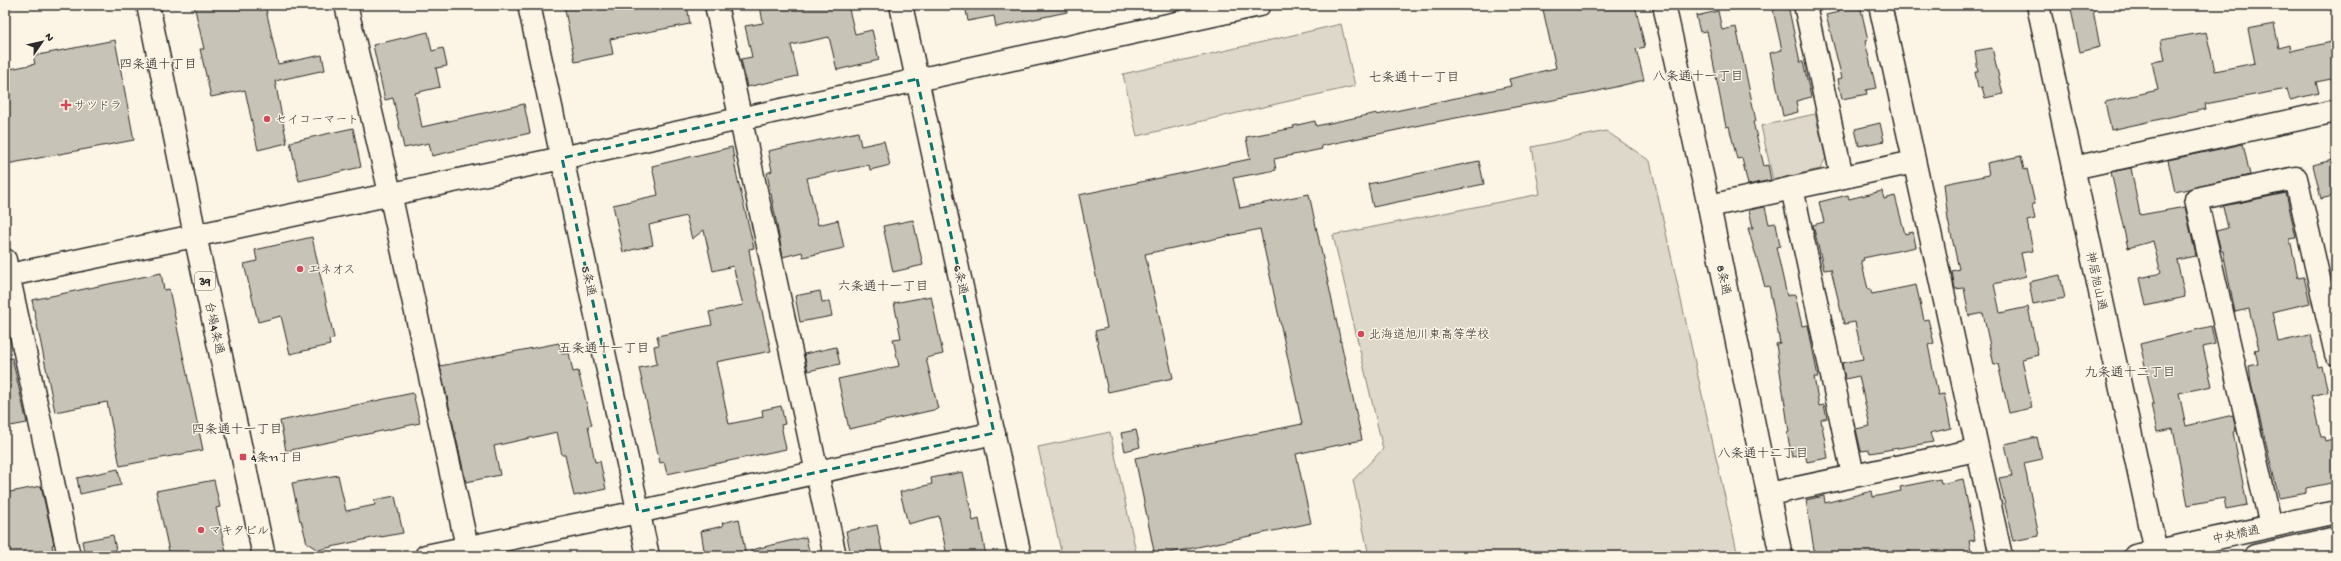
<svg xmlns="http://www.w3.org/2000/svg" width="2341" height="561" font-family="'Gochi Hand','Klee One',sans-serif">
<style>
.green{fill:#ded8ca;stroke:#84827a}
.building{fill:#c8c3b7;stroke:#2b2b2b}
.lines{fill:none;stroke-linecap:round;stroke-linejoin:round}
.minor-casing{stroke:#2b2b2b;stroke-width:25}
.highway-casing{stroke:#2b2b2b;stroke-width:25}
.minor{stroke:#fcf5e5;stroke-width:22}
.highway{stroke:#fcf5e5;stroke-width:22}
.marked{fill:none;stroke:#0f766e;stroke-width:3;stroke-dasharray:8 5;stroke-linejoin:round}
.poi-dot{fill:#d1495b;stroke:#fcf5e5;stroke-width:1.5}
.labels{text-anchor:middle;stroke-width:3;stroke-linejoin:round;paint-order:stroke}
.shield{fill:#fcf5e5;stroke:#6a6863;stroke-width:1}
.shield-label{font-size:11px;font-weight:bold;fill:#2b2b2b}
.poi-label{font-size:12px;fill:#2b2b2b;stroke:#fcf5e5;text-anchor:start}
.street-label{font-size:12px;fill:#2b2b2b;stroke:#fcf5e5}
.neighbourhood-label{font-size:13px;fill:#2b2b2b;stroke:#fcf5e5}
</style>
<rect width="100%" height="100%" fill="#fcf5e5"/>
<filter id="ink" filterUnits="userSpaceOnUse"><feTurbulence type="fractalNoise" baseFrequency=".025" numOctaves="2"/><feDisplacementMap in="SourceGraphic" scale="8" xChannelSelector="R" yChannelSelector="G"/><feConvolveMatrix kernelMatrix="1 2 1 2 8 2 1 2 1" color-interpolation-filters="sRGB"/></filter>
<g filter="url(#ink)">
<g class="green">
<polygon points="1341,24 1355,86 1137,136 1123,74"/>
<polygon points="1815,114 1826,158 1820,169 1773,180 1761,126"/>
<polygon points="1606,131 1650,161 1738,556 1369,556 1353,480 1383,449 1333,235 1540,194 1532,147"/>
<polygon points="1110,432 1137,556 1062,556 1038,447"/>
</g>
<g class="building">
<polygon points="194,5 265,5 278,64 322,55 325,70 275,81 287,143 258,150 245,90 211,97 200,49 204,49"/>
<polygon points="564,5 687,5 690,24 610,39 613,54 575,62"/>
<polygon points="760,5 848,5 855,34 872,30 879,60 837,70 829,37 791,45 798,76 747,87 741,59 752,57 745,26 763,23"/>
<polygon points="965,5 1066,5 1067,12 996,27 994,16 968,21"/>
<polygon points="1542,5 1635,5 1645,47 1636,49 1644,80 1586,94 1445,120 1321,146 1322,149 1274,159 1276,170 1233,178 1240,208 1309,194 1362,440 1296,454 1311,523 1155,556 1135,458 1302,424 1260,229 1145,254 1173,378 1108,392 1095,331 1107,328 1079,195 1250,159 1246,137 1294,128 1293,126 1315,121 1316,126 1377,113 1377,115 1511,86 1509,79 1556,68"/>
<polygon points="1772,5 1788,5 1800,62 1803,62 1811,97 1796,101 1798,112 1783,116 1770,53 1782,50"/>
<polygon points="1837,5 1860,5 1868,40 1865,41 1876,88 1866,90 1867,94 1842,99 1838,79 1842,78 1826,15 1839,12"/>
<polygon points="2070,5 2092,5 2100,47 2080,52"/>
<polygon points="1718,11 1722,30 1736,27 1756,121 1753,122 1764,166 1768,165 1771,180 1748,185 1742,158 1737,159 1729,126 1726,127 1707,31 1700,32 1696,16"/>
<polygon points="2274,24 2279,48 2290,45 2291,51 2336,41 2336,78 2316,82 2319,93 2290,100 2287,89 2205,104 2206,109 2111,130 2105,102 2158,90 2152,62 2165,60 2161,40 2206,32 2215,71 2255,63 2248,29"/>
<polygon points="428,32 432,51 443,48 447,66 436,68 440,87 415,93 422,127 524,104 530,133 432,156 429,143 404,148 393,98 385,100 373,45"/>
<polygon points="115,40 134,140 7,164 5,152 5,70 35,64 33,56"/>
<polygon points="1992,48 2003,94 1985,98 1982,87 1978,88 1975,72 1978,72 1975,51"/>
<polygon points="1880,123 1884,141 1859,146 1855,129"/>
<polygon points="353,128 361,167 299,181 290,142"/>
<polygon points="858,132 861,146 884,141 890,165 870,170 869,165 807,178 818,225 838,220 844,248 803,257 802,252 783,257 767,173 772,171 768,151"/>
<polygon points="2243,144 2250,175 2175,192 2168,160"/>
<polygon points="732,147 736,172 754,248 749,249 751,262 771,351 716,362 729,424 763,417 762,410 781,406 785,424 781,425 786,449 667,474 664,462 660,463 639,368 657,364 654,346 659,345 657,336 712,325 709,312 743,305 733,266 713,271 704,230 692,239 686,216 649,225 653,245 623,252 613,205 658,195 652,166"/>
<polygon points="2021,156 2024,170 2027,169 2035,204 2032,205 2035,219 2027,221 2033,251 2021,253 2026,276 1994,284 2000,313 2028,307 2038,355 2022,359 2032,408 2009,413 1998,364 1994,365 1983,313 1969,316 1964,288 1955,289 1952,271 1959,269 1948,220 1944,184 1989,175 1987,163"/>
<polygon points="2336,159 2336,195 2321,199 2313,165"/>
<polygon points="1479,161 1484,184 1373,207 1368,184"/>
<polygon points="2131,168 2140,215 2185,207 2196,256 2177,260 2185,297 2146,306 2140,278 2161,273 2153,241 2128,248 2111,172"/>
<polygon points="1882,191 1884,199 1895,196 1905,234 1913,232 1916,247 1863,258 1864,260 1861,261 1868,289 1870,289 1872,294 1916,285 1924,320 1928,319 1934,343 1928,345 1938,395 1944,394 1951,428 1930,433 1933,442 1870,453 1869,450 1861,451 1856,429 1870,426 1859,376 1845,379 1842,363 1863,359 1855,322 1844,324 1831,269 1824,270 1813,225 1824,222 1819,202 1848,195 1849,199"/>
<polygon points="2286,193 2296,238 2290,239 2298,278 2304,277 2310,303 2272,312 2278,342 2310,335 2318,367 2322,366 2328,392 2311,396 2321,437 2324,437 2325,441 2336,438 2336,482 2306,488 2306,493 2279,498 2251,382 2249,366 2258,364 2255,350 2259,349 2249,309 2235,312 2223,251 2221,251 2216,231 2228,228 2223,206"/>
<polygon points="1765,207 1769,224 1776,223 1780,246 1776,247 1787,296 1795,294 1802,326 1808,325 1818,377 1814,377 1819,406 1824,405 1827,418 1821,420 1828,458 1807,462 1805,454 1792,457 1787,433 1789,432 1776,344 1780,343 1769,286 1765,287 1748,228 1753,228 1749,210"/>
<polygon points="913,220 923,265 893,272 883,226"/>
<polygon points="312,237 334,338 329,340 330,345 290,354 281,316 258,322 244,264 257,261 255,250"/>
<polygon points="161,273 164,290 169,289 203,450 120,466 107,402 55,412 32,300"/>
<polygon points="2060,275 2065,298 2033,304 2029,282"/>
<polygon points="820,291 822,302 829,301 832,316 800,322 795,296"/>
<polygon points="931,296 943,354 926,358 938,409 849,429 838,379 899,366 893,339 901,338 894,303"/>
<polygon points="2211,326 2215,344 2203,347 2212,386 2179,393 2186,426 2233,415 2236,431 2233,432 2247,505 2226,509 2224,498 2188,505 2173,429 2157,432 2151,404 2154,404 2140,344"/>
<polygon points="559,343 562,354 569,353 573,372 578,371 592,425 588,426 595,462 600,461 606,489 574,496 565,455 562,455 557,432 494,446 500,475 466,482 440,366"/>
<polygon points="836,347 840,364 808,371 804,354"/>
<polygon points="12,358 27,423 5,427 5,359"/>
<polygon points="413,393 420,423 286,451 280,421"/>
<polygon points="1136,430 1140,447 1125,451 1121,433"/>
<polygon points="2037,437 2042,459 2024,463 2039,536 2013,541 1999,478 2012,476 2005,444"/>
<polygon points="118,469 121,485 80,494 77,478"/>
<polygon points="963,472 973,521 979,519 986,556 947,556 939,516 908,524 900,492 932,484 931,478"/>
<polygon points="338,475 346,511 375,505 374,500 395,496 403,533 381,537 381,536 318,550 307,543 301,520 300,521 292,483"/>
<polygon points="1940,479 1941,484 1963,479 1975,540 1969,541 1972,556 1911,556 1910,551 1888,556 1815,556 1806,500 1824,496 1825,503 1872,491 1873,497 1901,491 1900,487"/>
<polygon points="214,480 220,507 216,508 227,556 170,556 156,491"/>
<polygon points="41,486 54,544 52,545 54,556 5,556 5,493"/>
<polygon points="739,519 746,556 705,556 701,531 723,526 722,523"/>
<polygon points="877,525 883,556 851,556 846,531"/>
<polygon points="113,535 116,550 85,556 82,541"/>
<polygon points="806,537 810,556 752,556 751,550"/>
</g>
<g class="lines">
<defs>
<g id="minor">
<polyline points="346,5 390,193 469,556"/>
<polyline points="529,5 648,556"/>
<polyline points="716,5 835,556"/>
<polyline points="901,5 1020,556"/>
<polyline points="1664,5 1709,206 1781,556"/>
<polyline points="1805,5 1842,177"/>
<polyline points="1880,5 2001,556"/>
<polyline points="2038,5 2157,556"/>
<polyline points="2073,168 2336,111"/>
<polyline points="1792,188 1853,475"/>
<polyline points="1709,206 1914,162"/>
<polyline points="5,260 69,556"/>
<polyline points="5,276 562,158 1259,5"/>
<polyline points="1769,494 1976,450"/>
<polyline points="2271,526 2196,199 2296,178 2336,354"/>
<polyline points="426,556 638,512 994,433"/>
<polyline points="2135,556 2336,512"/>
<polyline points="2255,556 2336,538"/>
</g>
<polyline id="highway" points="148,5 195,235 264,556"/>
</defs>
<use href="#minor" class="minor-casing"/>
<use href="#highway" class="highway-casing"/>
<use href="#minor" class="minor"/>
<use href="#highway" class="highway"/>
</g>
</g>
<path class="marked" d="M917,79L994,433L638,512L562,158Z"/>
<g class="poi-dot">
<path d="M64 99h4v4h4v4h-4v4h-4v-4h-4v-4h4z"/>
<circle cx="267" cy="119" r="4"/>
<circle cx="300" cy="269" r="4"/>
<circle cx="1361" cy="334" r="4"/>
<rect x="239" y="453" width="8" height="8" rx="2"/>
<circle cx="201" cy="530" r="4"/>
</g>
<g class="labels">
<rect class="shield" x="195" y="272" width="20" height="18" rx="3"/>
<g class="shield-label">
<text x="205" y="285">39</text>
</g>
<g class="poi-label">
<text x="74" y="109">サツドラ</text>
<text x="275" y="123">セイコーマート</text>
<text x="308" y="273">エネオス</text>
<text x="1369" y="338">北海道旭川東高等学校</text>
<text x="251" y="461">4条11丁目</text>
<text x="209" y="534">マキタビル</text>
</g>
<g class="street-label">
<text transform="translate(961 280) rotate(78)" y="4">6条通</text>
<text transform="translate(1724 280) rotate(78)" y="4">8条通</text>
<text transform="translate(589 281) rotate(78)" y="4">5条通</text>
<text transform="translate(2097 281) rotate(78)" y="4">神居旭山通</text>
<text transform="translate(215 328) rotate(78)" y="4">台場4条通</text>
<text transform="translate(2236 534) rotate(-12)" y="4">中央橋通</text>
</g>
<g class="neighbourhood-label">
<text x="158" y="68">四条通十丁目</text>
<text x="1698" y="80">八条通十一丁目</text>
<text x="1414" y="81">七条通十一丁目</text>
<text x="883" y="290">六条通十一丁目</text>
<text x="604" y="352">五条通十一丁目</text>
<text x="2130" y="376">九条通十二丁目</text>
<text x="237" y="433">四条通十一丁目</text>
<text x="1763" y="457">八条通十二丁目</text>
</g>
</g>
<rect width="2341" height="561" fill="none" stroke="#fcf5e5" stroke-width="20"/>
<rect x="10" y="10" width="2321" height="541" fill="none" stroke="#2b2b2b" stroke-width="1.5" filter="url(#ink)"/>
<g transform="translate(42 42) rotate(56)" stroke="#fcf5e5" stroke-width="3" paint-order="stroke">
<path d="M0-3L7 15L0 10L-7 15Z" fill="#2b2b2b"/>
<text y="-6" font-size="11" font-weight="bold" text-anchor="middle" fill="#2b2b2b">N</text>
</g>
</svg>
